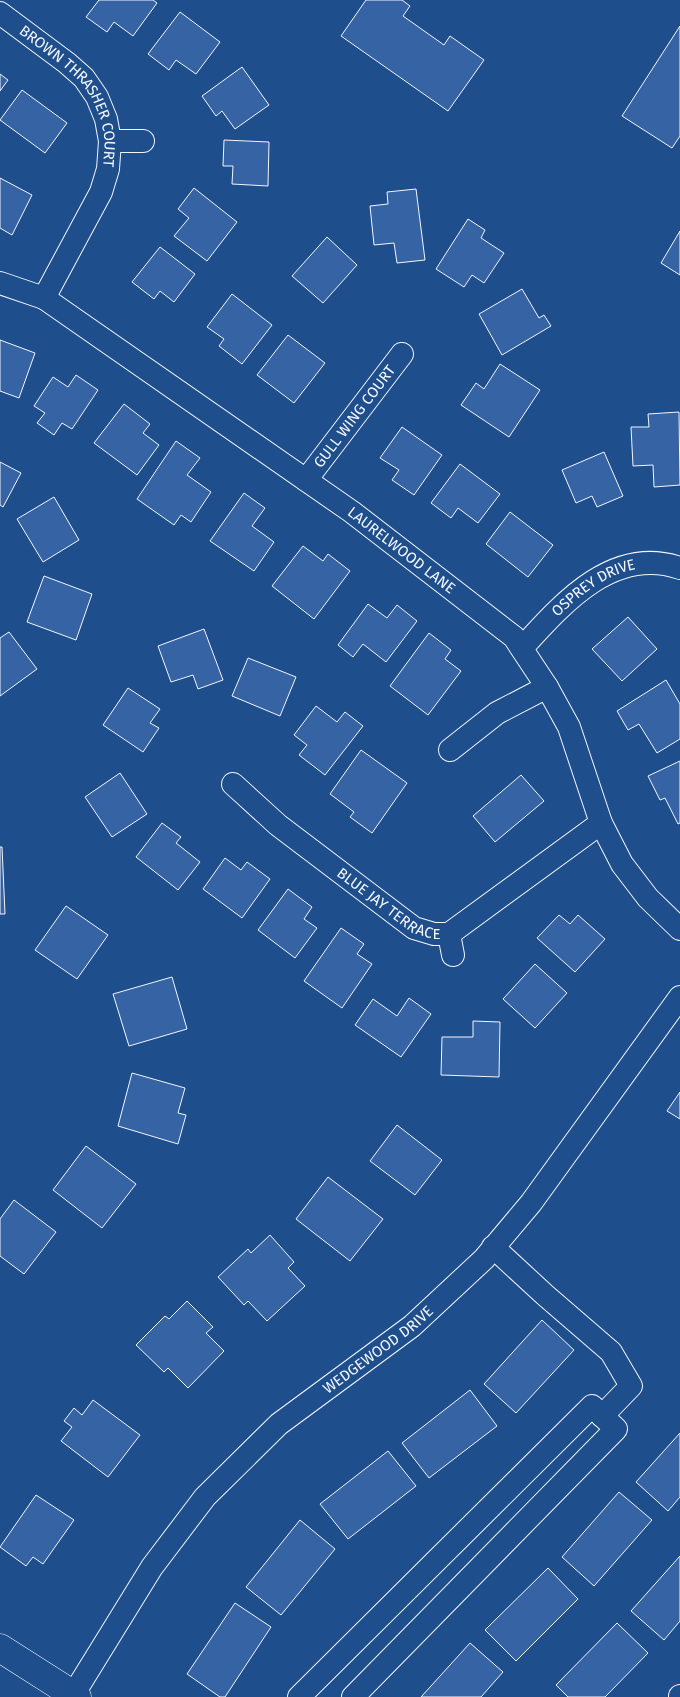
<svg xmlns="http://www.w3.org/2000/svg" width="680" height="1697" font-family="'Fira Sans',sans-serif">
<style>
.building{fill:#3563a3;stroke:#f2f6ff}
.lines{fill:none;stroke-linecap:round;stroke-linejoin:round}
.minor-casing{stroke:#f2f6ff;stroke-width:24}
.tertiary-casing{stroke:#f2f6ff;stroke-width:29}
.minor{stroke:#1f4e8c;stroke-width:22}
.tertiary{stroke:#1f4e8c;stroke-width:28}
.labels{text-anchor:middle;stroke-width:4;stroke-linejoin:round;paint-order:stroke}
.street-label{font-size:15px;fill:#f2f6ff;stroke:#1f4e8c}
</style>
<rect width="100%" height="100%" fill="#1f4e8c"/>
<g class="building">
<polygon points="99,0 153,0 157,3 133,36 114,22 107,32 86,17"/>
<polygon points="366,0 402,0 410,6 403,16 444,45 450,36 484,60 448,111 341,36"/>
<polygon points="180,12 220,42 196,74 176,60 169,70 148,54"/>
<polygon points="680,26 680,136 672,148 622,116"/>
<polygon points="242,67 269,105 235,129 222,111 216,116 202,96"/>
<polygon points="0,74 8,80 0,91"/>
<polygon points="22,90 67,123 45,153 0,120"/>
<polygon points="224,140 269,142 268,186 232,184 233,166 223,166"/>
<polygon points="0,178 32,195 12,235 0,228"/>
<polygon points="194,188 237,222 207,261 174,236 189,218 178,209"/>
<polygon points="416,189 425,260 397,263 394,243 374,245 370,206 388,204 387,192"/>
<polygon points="468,219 485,230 481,238 504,253 484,283 472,275 464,287 436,269"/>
<polygon points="680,231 680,275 661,263"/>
<polygon points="327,237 357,265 323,303 292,276"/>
<polygon points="160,247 195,274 174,302 160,291 154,299 132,282"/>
<polygon points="522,289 539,318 544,315 551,326 502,355 479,314"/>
<polygon points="232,294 272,325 242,364 219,346 224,339 207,327"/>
<polygon points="288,335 325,363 294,403 257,375"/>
<polygon points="0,340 35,353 19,398 0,391"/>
<polygon points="500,364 540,390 509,437 461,405 476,383 484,389"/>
<polygon points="76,375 98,390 72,429 62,423 54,435 37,423 45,413 34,406 53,377 68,387"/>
<polygon points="124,404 150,424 143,433 159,445 137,475 94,443"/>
<polygon points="679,412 680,485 654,487 653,465 633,466 631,427 649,427 648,414"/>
<polygon points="402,427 442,455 414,495 392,480 399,470 380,458"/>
<polygon points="176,441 200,458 187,475 211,492 191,522 181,515 174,525 137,499"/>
<polygon points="604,452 623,496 597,507 592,496 576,503 562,470"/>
<polygon points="0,462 21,473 3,507 0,505"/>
<polygon points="460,464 500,494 478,523 458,508 451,518 431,503"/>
<polygon points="244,493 265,508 252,526 274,542 254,571 210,541"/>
<polygon points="54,497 79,540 43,562 17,519"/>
<polygon points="510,512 553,545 528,577 486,544"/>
<polygon points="303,546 323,561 328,554 350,571 314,619 272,586"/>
<polygon points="44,576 92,594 76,640 27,622"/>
<polygon points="368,604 387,618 397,605 417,621 386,662 363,644 353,657 338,645"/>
<polygon points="628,617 657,649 622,681 592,649"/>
<polygon points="204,629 223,680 198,689 193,675 171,682 158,646"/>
<polygon points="9,632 37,669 0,696 0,638"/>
<polygon points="429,633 451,650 445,659 461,671 428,715 390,686"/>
<polygon points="248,658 296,677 280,716 232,696"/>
<polygon points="666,680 680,704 680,739 657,753 639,724 628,730 617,711"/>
<polygon points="128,688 160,709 150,723 159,728 143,752 103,725"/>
<polygon points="316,706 337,722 345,712 363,726 325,775 299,755 307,745 294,735"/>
<polygon points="361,750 407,783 372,833 350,817 354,812 330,794"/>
<polygon points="680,761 680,823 678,824 665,798 660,800 648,776"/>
<polygon points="120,773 147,814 112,837 85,797"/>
<polygon points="521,775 544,801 495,842 473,816"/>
<polygon points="162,823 181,837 176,843 200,862 178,890 136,857"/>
<polygon points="0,847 2,847 5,914 0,914"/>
<polygon points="225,858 241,870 247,862 270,879 242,918 203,889"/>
<polygon points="288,889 312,907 304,919 317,928 295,958 258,930"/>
<polygon points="66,906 108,935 77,979 35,950"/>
<polygon points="559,915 570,924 578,915 605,939 575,972 537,938"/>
<polygon points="341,928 364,944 357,954 372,964 342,1008 304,981"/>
<polygon points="535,964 567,993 535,1028 503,999"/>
<polygon points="172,977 187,1029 129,1046 113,994"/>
<polygon points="409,998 431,1014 401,1057 355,1025 373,999 397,1016"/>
<polygon points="473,1021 500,1022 499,1077 441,1075 442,1037 473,1037"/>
<polygon points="132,1073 185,1088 178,1113 186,1115 178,1144 118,1126"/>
<polygon points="680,1092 680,1119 667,1111"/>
<polygon points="397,1125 442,1160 415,1195 370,1161"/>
<polygon points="86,1146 136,1184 102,1228 53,1190"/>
<polygon points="328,1177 383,1219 350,1261 296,1219"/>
<polygon points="14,1200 56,1232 24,1274 0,1256 0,1219"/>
<polygon points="270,1235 294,1262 288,1268 305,1286 267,1321 248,1301 244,1305 218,1277 248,1249 251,1253"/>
<polygon points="187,1301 213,1327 206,1333 224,1351 188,1388 168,1368 164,1372 136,1345 165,1316 169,1319"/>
<polygon points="542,1320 574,1350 516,1413 484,1384"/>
<polygon points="470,1390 497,1426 429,1478 402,1443"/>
<polygon points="93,1400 140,1435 108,1477 61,1441 72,1427 64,1421 74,1408 82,1415"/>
<polygon points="680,1433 680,1497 668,1511 636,1482"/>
<polygon points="388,1451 416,1486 348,1539 320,1504"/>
<polygon points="619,1492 652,1520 594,1586 562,1557"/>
<polygon points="36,1495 74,1520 43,1564 33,1557 26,1566 0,1547"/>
<polygon points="300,1520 335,1549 281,1615 246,1587"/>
<polygon points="680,1556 680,1621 664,1640 631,1611"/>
<polygon points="548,1568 578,1599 516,1661 485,1630"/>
<polygon points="235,1603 271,1627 225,1697 220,1697 187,1674"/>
<polygon points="617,1623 648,1653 605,1697 568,1697 556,1685"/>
<polygon points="470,1643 503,1672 481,1697 421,1697"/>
</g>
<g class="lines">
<defs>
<g id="minor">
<path id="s1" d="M0,13L67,63L84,78L97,97L106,119L110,141L108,169L101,192L44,298"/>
<polyline points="110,141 143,141"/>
<path id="s2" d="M0,283L44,298L352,512L514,637L547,687L569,727L601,823L622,864L648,898L680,929"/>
<path id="s3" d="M306,480L402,354"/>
<path id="s4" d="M522,648C562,604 613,545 680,568"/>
<polyline points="450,750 497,713 547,687"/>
<path id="s5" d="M233,784L278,825L414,928L434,934H449L601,823"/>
<polyline points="449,934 453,955"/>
<polyline points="493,1247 545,1295 611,1352 631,1386 602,1416"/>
<path id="s6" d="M73,1695L152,1567L205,1497L279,1424L412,1326L484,1259L531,1203L680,997"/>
<polyline points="299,1697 592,1406 616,1429 353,1697"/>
<polyline points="680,1697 680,1696"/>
</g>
<polyline id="tertiary" points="0,1648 77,1697"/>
</defs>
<use href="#minor" class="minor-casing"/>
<use href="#tertiary" class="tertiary-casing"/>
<use href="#minor" class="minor"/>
<use href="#tertiary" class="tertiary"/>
</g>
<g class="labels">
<g class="street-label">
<text dy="5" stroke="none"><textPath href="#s1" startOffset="114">BROWN THRASHER COURT</textPath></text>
<text dy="5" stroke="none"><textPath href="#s3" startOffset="80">GULL WING COURT</textPath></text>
<text dy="5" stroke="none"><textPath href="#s2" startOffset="484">LAURELWOOD LANE</textPath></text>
<text dy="5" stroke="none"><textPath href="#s4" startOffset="95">OSPREY DRIVE</textPath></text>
<text dy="5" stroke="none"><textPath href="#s5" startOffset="198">BLUE JAY TERRACE</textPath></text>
<text dy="5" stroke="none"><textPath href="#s6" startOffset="466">WEDGEWOOD DRIVE</textPath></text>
</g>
</g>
</svg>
